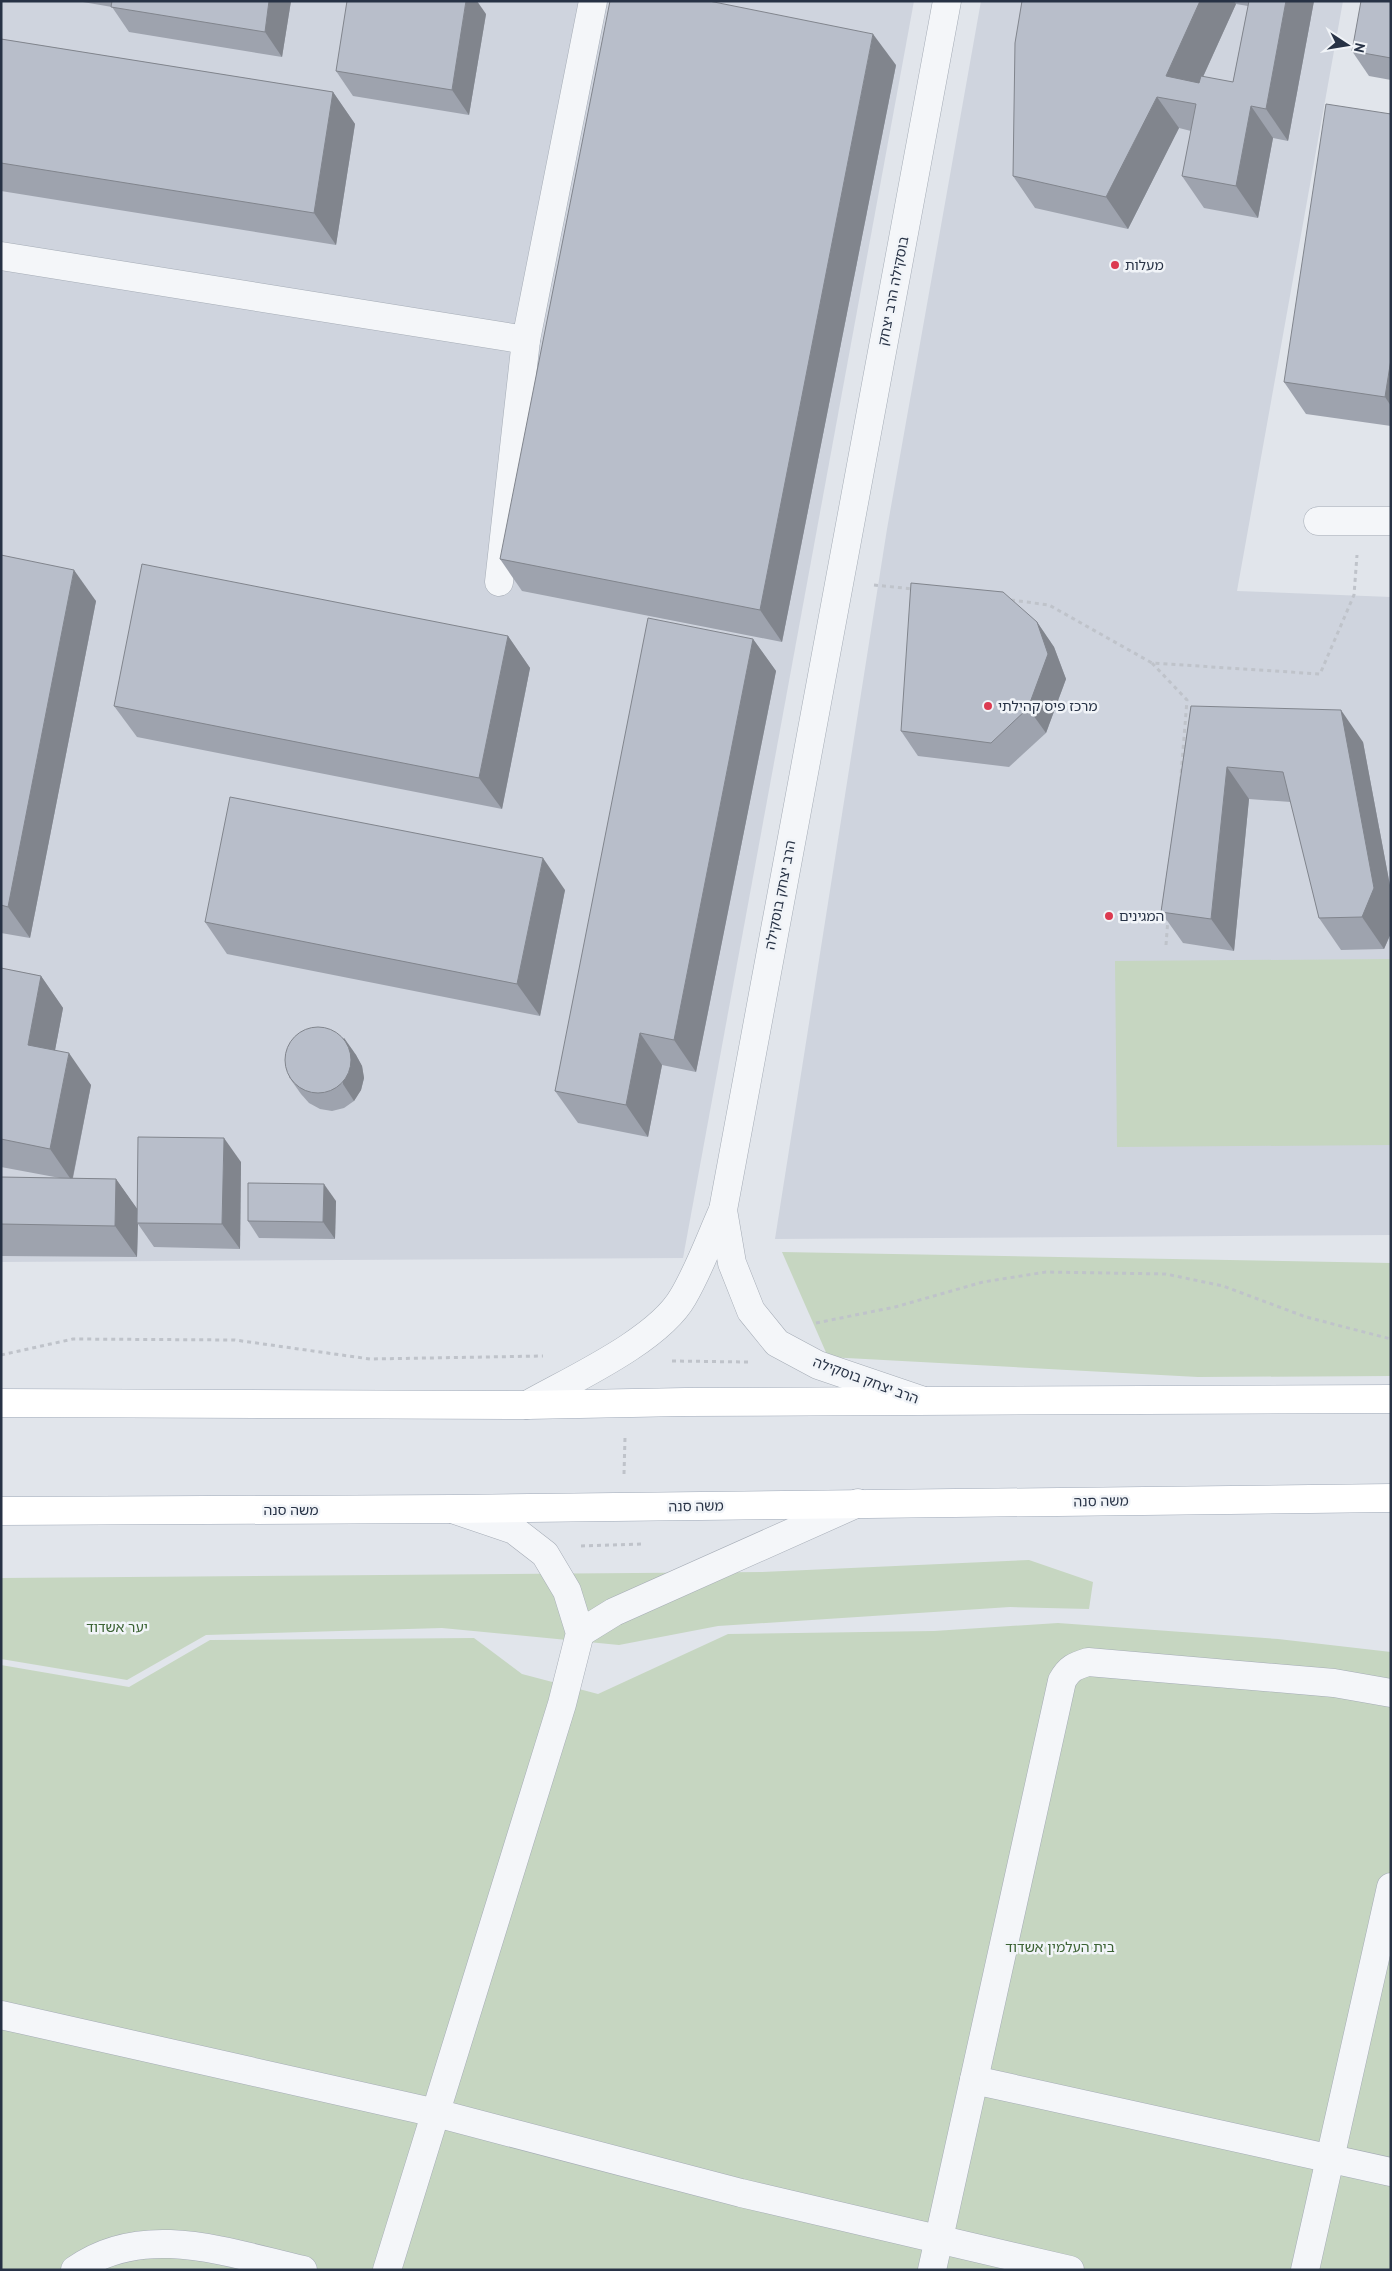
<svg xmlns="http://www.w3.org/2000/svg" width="1392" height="2271" font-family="'PT Sans','Noto Sans Hebrew',sans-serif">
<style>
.built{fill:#cfd4de}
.green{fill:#c6d6c1}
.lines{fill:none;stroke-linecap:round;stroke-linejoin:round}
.minor-casing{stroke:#a5acb6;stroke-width:29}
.major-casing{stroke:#9fa9b8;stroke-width:29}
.path{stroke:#bfc3ca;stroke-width:3;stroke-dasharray:4 4;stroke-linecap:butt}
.minor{stroke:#f4f6f9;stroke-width:28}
.major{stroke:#fff;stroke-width:28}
.wall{fill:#9ea3ae;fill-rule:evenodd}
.shaded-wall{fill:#81858d}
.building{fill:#b8beca;stroke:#81858d}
.poi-dot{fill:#dc3a50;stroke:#f1f4f8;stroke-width:2}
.labels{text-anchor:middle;stroke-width:5;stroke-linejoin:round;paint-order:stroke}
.poi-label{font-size:14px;fill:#273245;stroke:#f1f4f8;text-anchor:start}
.street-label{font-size:14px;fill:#273245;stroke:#f1f4f8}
.park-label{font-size:14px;fill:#3b6233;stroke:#f1f4f8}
</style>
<rect width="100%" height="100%" fill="#e1e5eb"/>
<g class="built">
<polygon points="1,1 914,1 683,1258 1,1262"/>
<polygon points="981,1 1343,1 1237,591 1391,597 1391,1235 775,1239 887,529"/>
</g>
<g class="green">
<polygon points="1391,959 1391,1145 1117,1147 1115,961"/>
<polygon points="782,1252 1391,1263 1391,1376 1198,1377 828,1357"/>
<polygon points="1029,1560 1093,1582 1089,1609 1010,1607 718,1626 619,1645 442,1628 206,1635 127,1680 1,1659 1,1578 762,1572"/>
<polygon points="1058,1623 1278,1639 1391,1652 1391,2270 1,2270 1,1665 129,1687 210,1640 474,1638 522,1674 598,1694 728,1634 934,1631"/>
</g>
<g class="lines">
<defs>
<g id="minor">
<polyline points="1,256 526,340"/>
<polyline points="1318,521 1391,521"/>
<polyline points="499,582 526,340 593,1"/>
<polyline points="723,1210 732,1263 751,1311 777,1343 818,1365 921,1400"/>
<path d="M527,1405C571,1380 658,1341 683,1297C699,1270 710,1239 723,1210L947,1"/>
<polyline points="580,1633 614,1612 858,1503"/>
<polyline points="1,2015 436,2113 741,2193 1070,2270"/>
<polyline points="974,2080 1391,2172"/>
<path d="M75,2270C144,2221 228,2253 303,2270"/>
<polyline points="387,2270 562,1704 580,1633 567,1591 545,1554 514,1530 455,1510"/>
<path d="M932,2270L1062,1681C1069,1668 1075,1666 1088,1662L1334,1683L1391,1693"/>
<polyline points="1305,2270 1391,1887"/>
</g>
<g id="major">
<polyline points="1,1403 527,1405 685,1402 1391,1399"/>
<polyline points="1,1511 452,1509 1391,1498"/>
</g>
</defs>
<use href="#minor" class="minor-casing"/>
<use href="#major" class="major-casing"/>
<g class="path">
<polyline points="874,585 913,589"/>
<polyline points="1011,600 1049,605 1152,663 1320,674 1354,595 1357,555"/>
<polyline points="1152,663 1187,700 1180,788"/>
<polyline points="1166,945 1168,918"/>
<polyline points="816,1323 895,1307 983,1282 1046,1272 1166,1274 1223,1286 1306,1317 1391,1339"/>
<polyline points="1,1355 73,1339 235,1340 370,1359 543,1356"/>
<polyline points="672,1361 748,1362"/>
<polyline points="624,1474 625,1438"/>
<polyline points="581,1546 642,1544"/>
</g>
<use href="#minor" class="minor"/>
<use href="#major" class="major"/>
</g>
<g class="wall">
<polygon points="77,1 291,1 282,57 129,32 112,7"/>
<path d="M1022,1H1314L1288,141L1273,138L1258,218L1204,208L1182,176L1191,131L1179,128L1128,229L1035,208L1013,176ZM1236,4L1248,6L1233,82L1203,77Z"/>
<polygon points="1391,1 1391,80 1369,76 1352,51"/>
<polygon points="486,14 469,115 353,96 336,71"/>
<polygon points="1,39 333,92 355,124 336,245 1,191"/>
<polygon points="896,65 782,642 522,591 500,559"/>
<polygon points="1391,114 1391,426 1306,414 1284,382"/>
<polygon points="1,555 96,601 30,938 1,933"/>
<polygon points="1037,622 1054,647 1066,679 1046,733 1009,767 918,756 901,731"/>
<polygon points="508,636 530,668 502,809 137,737 114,706"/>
<polygon points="753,639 776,671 696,1072 662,1065 648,1137 578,1123 555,1091"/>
<polygon points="1191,706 1363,742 1391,891 1391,933 1384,949 1341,950 1319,918 1291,802 1249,799 1234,951 1183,943 1161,912"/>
<polygon points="565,890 540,1016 227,954 205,922"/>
<polygon points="1,968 41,976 63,1008 55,1050 91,1085 73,1178 116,1179 137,1209 241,1162 240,1249 154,1247 138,1224 137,1257 1,1256 1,1177 60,1178 1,1167"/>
<polygon points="344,1038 356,1055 362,1066 364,1078 361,1090 354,1101 344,1108 332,1111 320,1109 309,1103 301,1094 289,1077"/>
<polygon points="336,1201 335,1239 259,1238 248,1221"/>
</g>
<g class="shaded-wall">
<polygon points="269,1 291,1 282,57 265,32"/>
<polygon points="466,1 477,1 486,14 469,115 452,90"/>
<polygon points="1200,1 1234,1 1236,4 1191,103 1166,76"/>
<polygon points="1286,1 1314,1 1288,141 1266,109"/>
<polygon points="873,34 896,65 782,642 760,610"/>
<polygon points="333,92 355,124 336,245 314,213"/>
<polygon points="1157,97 1179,128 1128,229 1106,197"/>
<polygon points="1251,106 1273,138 1258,218 1236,186"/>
<polygon points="1391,359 1391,406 1385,397"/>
<polygon points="74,570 96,601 30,938 8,907"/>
<polygon points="1037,622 1054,647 1066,679 1046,733 1028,708"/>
<polygon points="508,636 530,668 502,809 479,778"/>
<polygon points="753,639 776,671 696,1072 674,1040"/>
<polygon points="1341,710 1363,742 1391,891 1391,933 1384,949 1362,917"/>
<polygon points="1227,767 1249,799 1234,951 1211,919"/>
<polygon points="543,858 565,890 540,1016 517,984"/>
<polygon points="41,976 63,1008 50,1077 28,1045"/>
<polygon points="640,1033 662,1065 648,1137 626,1105"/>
<polygon points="344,1038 356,1055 362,1066 364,1078 361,1090 354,1101 343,1084"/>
<polygon points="69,1053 91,1085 72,1181 50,1149"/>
<polygon points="224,1138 241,1162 240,1249 222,1224"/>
<polygon points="116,1179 138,1210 137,1223 138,1224 137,1257 115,1226"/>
<polygon points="324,1184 336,1201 335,1239 323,1222"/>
</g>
<g class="building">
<polygon points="112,1 269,1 265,32 111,7"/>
<polygon points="347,1 466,1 452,90 336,71"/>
<polygon points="610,1 709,1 873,34 760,610 500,559"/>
<polygon points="1022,1 1200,1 1166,76 1199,83 1201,76 1233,82 1249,1 1286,1 1266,109 1251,106 1236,186 1182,176 1196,104 1157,97 1106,197 1013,176 1015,43"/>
<polygon points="1361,1 1391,1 1391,58 1352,51"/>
<polygon points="1,39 333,92 314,213 1,163"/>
<polygon points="1326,104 1391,114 1391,359 1385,397 1284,382"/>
<polygon points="1,555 74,570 8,907 1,905"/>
<polygon points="142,564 508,636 479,778 114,706"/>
<polygon points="911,583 1003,592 1037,622 1048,654 1028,708 991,743 901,731"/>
<polygon points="648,618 753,639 674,1040 640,1033 626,1105 555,1091"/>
<polygon points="1191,706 1341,710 1374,888 1362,917 1319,918 1283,772 1227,767 1211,919 1161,912"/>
<polygon points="230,797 543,858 517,984 205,922"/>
<polygon points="1,968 41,976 28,1045 69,1053 50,1149 1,1139"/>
<circle cx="318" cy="1060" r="33"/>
<polygon points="138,1137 224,1138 222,1224 137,1223"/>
<polygon points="1,1177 116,1179 115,1226 1,1224"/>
<polygon points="248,1183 324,1184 323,1222 248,1221"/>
</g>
<g class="poi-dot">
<circle cx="1115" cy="265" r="5"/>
<circle cx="988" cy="706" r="5"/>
<circle cx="1109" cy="916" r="5"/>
</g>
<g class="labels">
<g class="poi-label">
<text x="1125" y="270">מעלות</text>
<text x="998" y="711">מרכז פיס קהילתי</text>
<text x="1119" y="921">המגינים</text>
</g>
<g class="street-label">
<text transform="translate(893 291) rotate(-79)" y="5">בוסקילה הרב יצחק</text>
<text transform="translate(780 895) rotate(-79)" y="5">הרב יצחק בוסקילה</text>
<text transform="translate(866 1380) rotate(20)" y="5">הרב יצחק בוסקילה</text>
<text transform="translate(1101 1501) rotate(-1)" y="5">משה סנה</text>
<text transform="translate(696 1506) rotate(-1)" y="5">משה סנה</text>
<text x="291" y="1515">משה סנה</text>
</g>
<g class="park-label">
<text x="117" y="1632">יער אשדוד</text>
<text x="1060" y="1952">בית העלמין אשדוד</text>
</g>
</g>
<rect width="1392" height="2271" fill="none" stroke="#273245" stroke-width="5"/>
<g transform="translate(1347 45) rotate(102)" stroke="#f1f4f8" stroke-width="4" paint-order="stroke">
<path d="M0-4L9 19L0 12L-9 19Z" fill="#273245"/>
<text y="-8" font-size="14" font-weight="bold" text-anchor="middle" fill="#273245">N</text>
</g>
</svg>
